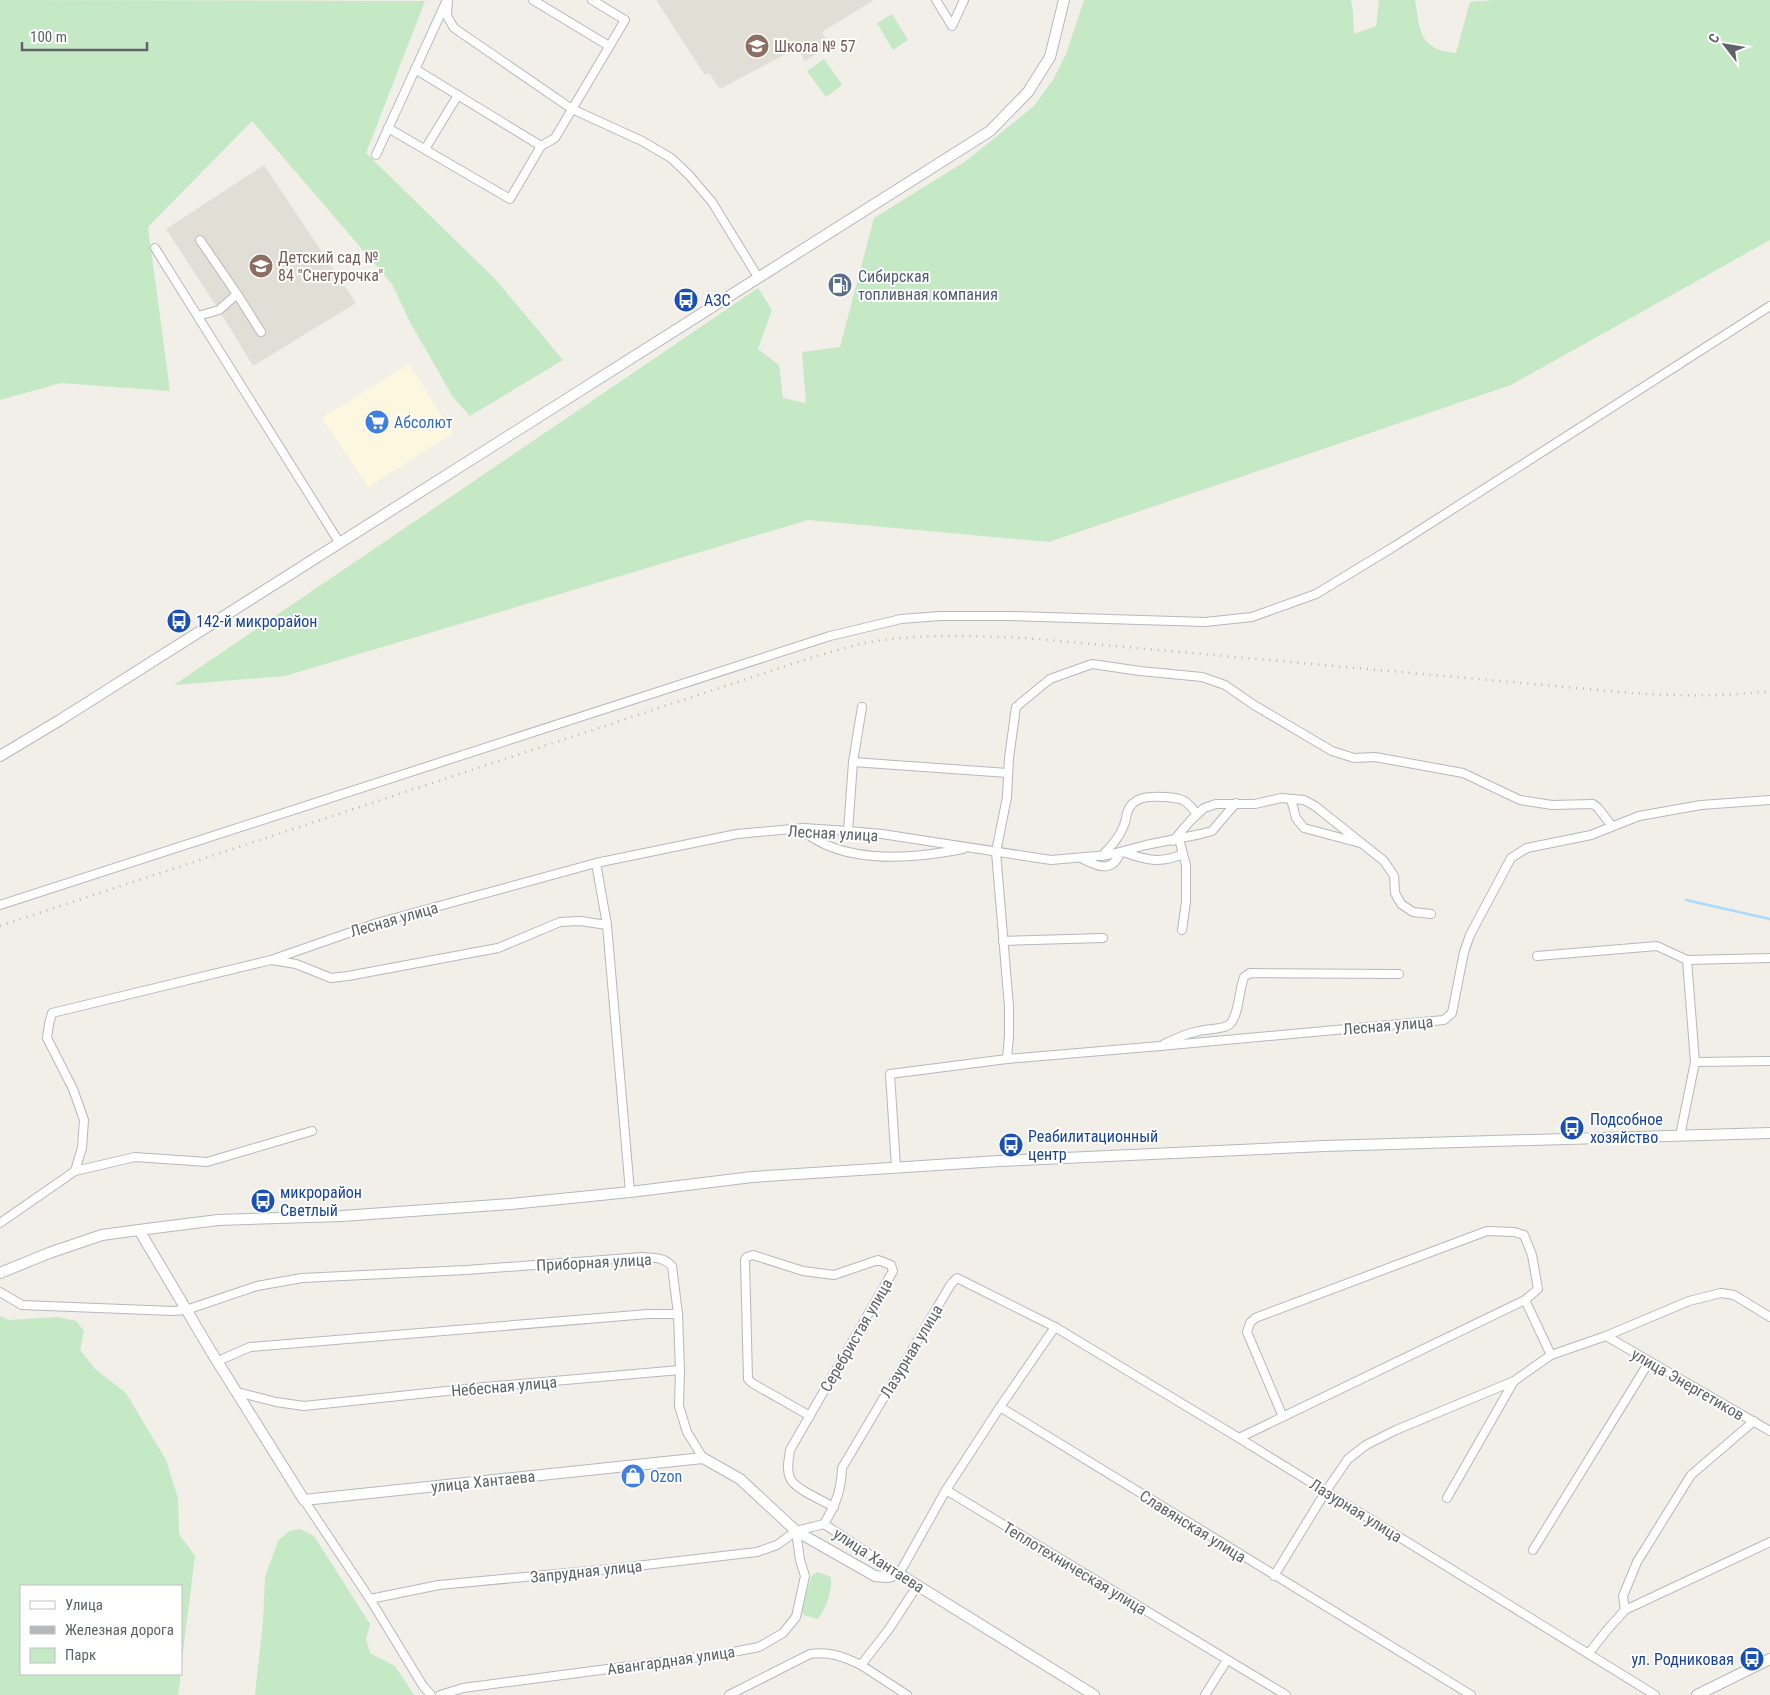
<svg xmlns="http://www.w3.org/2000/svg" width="1770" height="1695" font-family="'Roboto Condensed',sans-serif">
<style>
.commercial{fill:#fef7e0}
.education{fill:#e1ded6}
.green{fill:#c5e8c5}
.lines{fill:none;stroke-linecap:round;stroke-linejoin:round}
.stream{stroke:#aadaff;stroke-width:2.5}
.minor-casing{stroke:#b5b8bc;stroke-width:10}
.tertiary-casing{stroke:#b5b8bc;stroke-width:12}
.minor{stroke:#fff;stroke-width:8}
.tertiary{stroke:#fff;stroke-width:10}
.rail{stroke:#b6b7b8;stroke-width:2.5;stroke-dasharray:1 6;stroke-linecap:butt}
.labels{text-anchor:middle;stroke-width:4;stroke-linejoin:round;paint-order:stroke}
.education-label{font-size:16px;fill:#785e54;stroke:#fff;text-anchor:start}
.service-label{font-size:16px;fill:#4e5e75;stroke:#fff;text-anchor:start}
.transit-label{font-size:16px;fill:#164399;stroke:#fff;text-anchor:start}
.shop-label{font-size:16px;fill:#366cbe;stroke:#fff;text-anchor:start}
.street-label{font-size:16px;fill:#5f6368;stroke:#fff}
</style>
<rect width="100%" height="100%" fill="#f1efe8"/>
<polygon class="commercial" points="409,364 453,433 368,487 322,418"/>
<g class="education">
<polygon points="656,0 874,0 822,32 830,45 805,61 797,48 720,89 709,73 705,75"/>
<polygon points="264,165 356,303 253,366 219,310 166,229"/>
</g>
<g class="green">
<polygon points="0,0 425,1 366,153 496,280 563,360 470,416 453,397 410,322 392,284 252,121 148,227 170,391 61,383 0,400"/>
<path d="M1084,0H1351L1353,13L1354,34L1376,26L1379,0H1415C1420,31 1419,50 1456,53L1470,2L1495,0H1770V240L1511,385L1049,542L808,520L285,676L174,685L758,288L772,310L758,349L779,365L783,398L806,403L802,352L840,347L874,218L966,161L1034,106L1053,80L1066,54Z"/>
<polygon points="892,14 908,40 893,50 877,23"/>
<polygon points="824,59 842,85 826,97 807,71"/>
<polygon points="0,1316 9,1320 57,1317 76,1321 84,1331 80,1350 95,1369 126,1393 166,1460 178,1498 179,1534 195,1556 181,1668 181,1586 21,1586 21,1674 181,1674 178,1695 0,1695"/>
<polygon points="300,1529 314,1536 370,1624 366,1639 370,1653 395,1666 414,1695 255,1695 263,1621 265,1577 278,1541 289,1531"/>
<path d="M818,1572L831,1577C833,1587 825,1613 817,1619L804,1615L801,1610L812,1575Z"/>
</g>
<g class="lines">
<polyline class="stream" points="1686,900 1770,919"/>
<defs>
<g id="minor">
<polyline points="448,0 447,16 454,28 572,109 642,141 671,158 689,175 712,202 758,277"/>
<polyline points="533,0 609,46"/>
<polyline points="936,0 952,26 964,0"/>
<polyline points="415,69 541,146"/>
<polyline points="388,128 510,199 541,146 555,138 625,20 592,0"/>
<polyline points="425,149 458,95"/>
<polyline points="376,155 446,2"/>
<polyline points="155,248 339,542"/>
<polyline points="237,294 261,332"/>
<polyline points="198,316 219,310 237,294 200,240"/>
<polyline points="853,762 1008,773"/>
<polyline points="1291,799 1296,818 1304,828 1360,843"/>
<path d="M798,829C808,834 818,842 829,846C868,862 922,857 963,849"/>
<polyline points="848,831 853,762 862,707"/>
<polyline points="1179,839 1186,865 1186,902 1182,930"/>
<polyline points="1173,841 1191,820 1204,808 1216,804 1255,804 1281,798 1304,800 1315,806 1384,861 1394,876 1395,893 1401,904 1413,912 1431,914"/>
<path d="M1123,852C1146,860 1160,864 1183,854"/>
<path d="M1102,856C1111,846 1120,837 1124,825C1126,821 1126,817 1127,813C1132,796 1150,796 1165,797C1183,798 1186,800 1197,814"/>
<path d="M1081,858C1096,866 1112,874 1120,853"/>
<polyline points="596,863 607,925 630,1192"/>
<polyline points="0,905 830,636 901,619 940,616 1012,616 1205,622 1252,617 1316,594 1395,546 1770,306"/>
<polyline points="1003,941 1103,938"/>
<polyline points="1537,956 1657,946 1687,960 1770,958"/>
<polyline points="272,960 296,964 331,978 348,976 498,948 560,922 580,921 607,925"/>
<polyline points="1687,960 1695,1062"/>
<path d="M1164,1044C1181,1036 1195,1030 1213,1029C1219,1028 1227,1028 1231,1023C1239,1013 1239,990 1244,977L1250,973L1399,974"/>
<polyline points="1007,1059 1009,1036 1009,1007 996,852 1007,797 1009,758 1016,707 1050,679 1092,664 1140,671 1202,677 1225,685 1254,705 1332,751 1354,758 1375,757 1463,773 1520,800 1552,805 1593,804 1598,808 1612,826"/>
<polyline points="1680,1136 1695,1062 1770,1061"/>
<polyline points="896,1167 890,1074 1007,1059 1160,1046 1444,1020 1452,1013 1464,952 1470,935 1511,858 1527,848 1591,835 1639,816 1701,805 1770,800"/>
<polyline points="75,1171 135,1157 207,1162 312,1131"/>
<polyline points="0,1223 75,1171 82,1148 84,1120 73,1089 47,1038 49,1024 52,1013 271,960 377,923 596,863 737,834 803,828 848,831 882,834 1051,860 1108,855 1146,845 1201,834 1212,831 1236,803"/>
<path d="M0,1292L22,1305L173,1311L186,1310L257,1286L302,1278L466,1270L643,1257C654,1258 664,1257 672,1266L678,1314H648L250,1347L218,1361"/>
<polyline points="1525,1300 1551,1355"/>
<polyline points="678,1314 680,1370"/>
<polyline points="1606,1336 1770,1431"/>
<polyline points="237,1392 276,1402 304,1406 485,1387 680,1370 679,1406 687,1432 703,1458"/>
<polyline points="1000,1407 1055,1327 1239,1438 1655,1695"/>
<path d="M810,1416L752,1383L748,1379L745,1260L747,1257L753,1255L803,1271L834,1275L878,1260L891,1265L893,1271L790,1450C789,1459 786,1469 790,1478C794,1489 824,1501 834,1507"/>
<polyline points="1239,1438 1525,1300 1538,1289 1532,1255 1524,1235 1514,1232 1487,1231 1255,1318 1250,1323 1247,1332 1283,1417"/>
<polyline points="946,1490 1000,1407 1471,1695"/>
<polyline points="1447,1498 1514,1381"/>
<polyline points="304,1500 370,1599 423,1686 431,1695"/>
<path d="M824,1524C836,1504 841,1491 842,1468L951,1284L957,1278L1055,1327"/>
<polyline points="1533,1550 1649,1362"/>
<polyline points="1274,1576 1326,1491 1348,1459 1366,1445 1396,1430 1514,1381 1551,1355 1606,1336 1689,1301 1721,1293 1734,1295 1770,1317"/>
<polyline points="370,1599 439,1585 610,1569 757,1552 777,1545 796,1531 824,1524 899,1574 946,1490 1286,1695"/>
<polyline points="1625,1610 1623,1596 1637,1562 1691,1475 1754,1421"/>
<polyline points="1589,1653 1607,1630 1625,1610 1770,1542"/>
<polyline points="440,1695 463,1688 722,1654 759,1647 783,1633 796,1617 805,1576 800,1560 796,1531"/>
<path d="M729,1695L810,1654C830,1651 844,1657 861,1665"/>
<polyline points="907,1695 861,1665 889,1629 917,1586"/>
<polyline points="1205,1695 1227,1660"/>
</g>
<g id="tertiary">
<polyline points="0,756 60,720 990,131 1028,92 1050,57 1064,0"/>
<polyline points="139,1230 212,1353 304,1500 703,1458 740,1479 796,1531 875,1576 888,1577 899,1574 1094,1695"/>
<polyline points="0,1273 49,1253 102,1235 139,1230 218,1220 342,1216 511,1204 630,1192 752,1177 999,1161 1324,1146 1770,1133"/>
<polyline points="1697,1695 1770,1659"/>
</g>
</defs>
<use href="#minor" class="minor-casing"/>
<use href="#tertiary" class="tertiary-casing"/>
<use href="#minor" class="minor"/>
<use href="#tertiary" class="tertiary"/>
<path class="rail" d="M0,926L810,658C828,653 847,647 865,643C919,633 973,636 1026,638L1632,693C1678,696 1724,697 1770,691"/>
</g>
<defs>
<symbol id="school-disc" viewBox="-11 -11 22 22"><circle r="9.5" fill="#8d6e63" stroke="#fff"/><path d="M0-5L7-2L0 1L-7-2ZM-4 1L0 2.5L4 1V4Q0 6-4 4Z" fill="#fff"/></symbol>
<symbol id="fuel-disc" viewBox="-11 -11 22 22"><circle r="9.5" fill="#5c6f8a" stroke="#fff"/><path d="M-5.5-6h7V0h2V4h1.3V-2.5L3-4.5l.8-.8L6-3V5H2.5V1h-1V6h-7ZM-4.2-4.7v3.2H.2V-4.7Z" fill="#fff"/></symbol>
<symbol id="bus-disc" viewBox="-11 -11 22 22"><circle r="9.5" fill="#1a4fb4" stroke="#fff"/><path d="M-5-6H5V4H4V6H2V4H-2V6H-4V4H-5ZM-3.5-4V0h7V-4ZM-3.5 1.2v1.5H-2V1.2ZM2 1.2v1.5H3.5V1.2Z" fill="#fff"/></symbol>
<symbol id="supermarket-disc" viewBox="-11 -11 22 22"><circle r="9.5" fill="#3f7fe0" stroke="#fff"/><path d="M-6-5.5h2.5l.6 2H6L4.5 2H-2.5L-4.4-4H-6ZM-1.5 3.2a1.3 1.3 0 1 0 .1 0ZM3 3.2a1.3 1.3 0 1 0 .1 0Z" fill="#fff"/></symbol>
<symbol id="shop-disc" viewBox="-11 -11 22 22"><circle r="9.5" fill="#3f7fe0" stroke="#fff"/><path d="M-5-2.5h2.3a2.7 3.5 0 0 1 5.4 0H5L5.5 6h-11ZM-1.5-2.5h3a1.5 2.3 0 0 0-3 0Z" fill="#fff"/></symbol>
</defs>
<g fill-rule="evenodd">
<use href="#school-disc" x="743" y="32" width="28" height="28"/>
<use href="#school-disc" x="247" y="252" width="28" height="28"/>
<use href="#fuel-disc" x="826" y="271" width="28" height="28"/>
<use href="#bus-disc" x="672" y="286" width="28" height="28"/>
<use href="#supermarket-disc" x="363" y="408" width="28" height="28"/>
<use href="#bus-disc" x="165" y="607" width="28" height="28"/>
<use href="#bus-disc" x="1558" y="1114" width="28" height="28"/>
<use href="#bus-disc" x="997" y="1131" width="28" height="28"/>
<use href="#bus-disc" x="249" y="1187" width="28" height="28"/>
<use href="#shop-disc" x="619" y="1462" width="28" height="28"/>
<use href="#bus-disc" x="1738" y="1645" width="28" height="28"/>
</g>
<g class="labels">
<g class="education-label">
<text x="774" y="52">Школа № 57</text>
<text x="278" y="263">Детский сад №<tspan x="278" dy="18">84 "Снегурочка"</tspan></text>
</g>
<g class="service-label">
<text x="858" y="282">Сибирская<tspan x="858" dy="18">топливная компания</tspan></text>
</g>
<g class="transit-label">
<text x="704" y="306">АЗС</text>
<text x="196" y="627">142-й микрорайон</text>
<text x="1590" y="1125">Подсобное<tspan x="1590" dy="18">хозяйство</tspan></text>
<text x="1028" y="1142">Реабилитационный<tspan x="1028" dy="18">центр</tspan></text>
<text x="280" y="1198">микрорайон<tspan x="280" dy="18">Светлый</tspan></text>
<text x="1734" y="1665" text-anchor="end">ул. Родниковая</text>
</g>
<g class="shop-label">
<text x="394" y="428">Абсолют</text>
<text x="650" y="1482">Ozon</text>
</g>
<g class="street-label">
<text transform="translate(833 833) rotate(3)" y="6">Лесная улица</text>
<text transform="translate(394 919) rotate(-16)" y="6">Лесная улица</text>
<text transform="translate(1388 1025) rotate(-5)" y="6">Лесная улица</text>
<text transform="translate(594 1262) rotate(-3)" y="6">Приборная улица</text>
<text transform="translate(856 1335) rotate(-60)" y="6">Серебристая улица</text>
<text transform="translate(911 1351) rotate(-59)" y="6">Лазурная улица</text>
<text transform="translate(1688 1384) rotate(30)" y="6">улица Энергетиков</text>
<text transform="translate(504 1386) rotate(-5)" y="6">Небесная улица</text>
<text transform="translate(483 1481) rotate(-6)" y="6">улица Хантаева</text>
<text transform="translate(1356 1510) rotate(32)" y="6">Лазурная улица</text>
<text transform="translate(1193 1526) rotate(32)" y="6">Славянская улица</text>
<text transform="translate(879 1560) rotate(33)" y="6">улица Хантаева</text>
<text transform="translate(1075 1568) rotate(31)" y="6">Теплотехническая улица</text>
<text transform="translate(586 1571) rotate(-6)" y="6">Запрудная улица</text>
<text transform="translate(671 1660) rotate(-8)" y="6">Авангардная улица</text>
</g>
</g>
<rect x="20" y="1585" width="162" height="90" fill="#ffffff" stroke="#bfc1c3"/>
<rect x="30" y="1601" width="25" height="8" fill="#ffffff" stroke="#bfc1c3"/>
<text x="65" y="1610" font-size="15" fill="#5f6368">Улица</text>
<rect x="30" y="1626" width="25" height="8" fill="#b6b7b8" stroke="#bfc1c3"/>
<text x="65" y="1635" font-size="15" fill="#5f6368">Железная дорога</text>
<rect x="30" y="1648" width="25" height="15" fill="#c5e8c5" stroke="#bfc1c3"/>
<text x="65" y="1660" font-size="15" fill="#5f6368">Парк</text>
<g transform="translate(1725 45) rotate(301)" stroke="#ffffff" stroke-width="4" paint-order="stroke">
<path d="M0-4L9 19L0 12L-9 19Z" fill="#5f6368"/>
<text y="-8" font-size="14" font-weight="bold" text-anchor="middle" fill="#5f6368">С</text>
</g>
<path d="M22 42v8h125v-8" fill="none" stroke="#5f6368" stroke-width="2.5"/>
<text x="30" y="42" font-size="15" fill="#5f6368" stroke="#ffffff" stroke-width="4" paint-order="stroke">100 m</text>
</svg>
